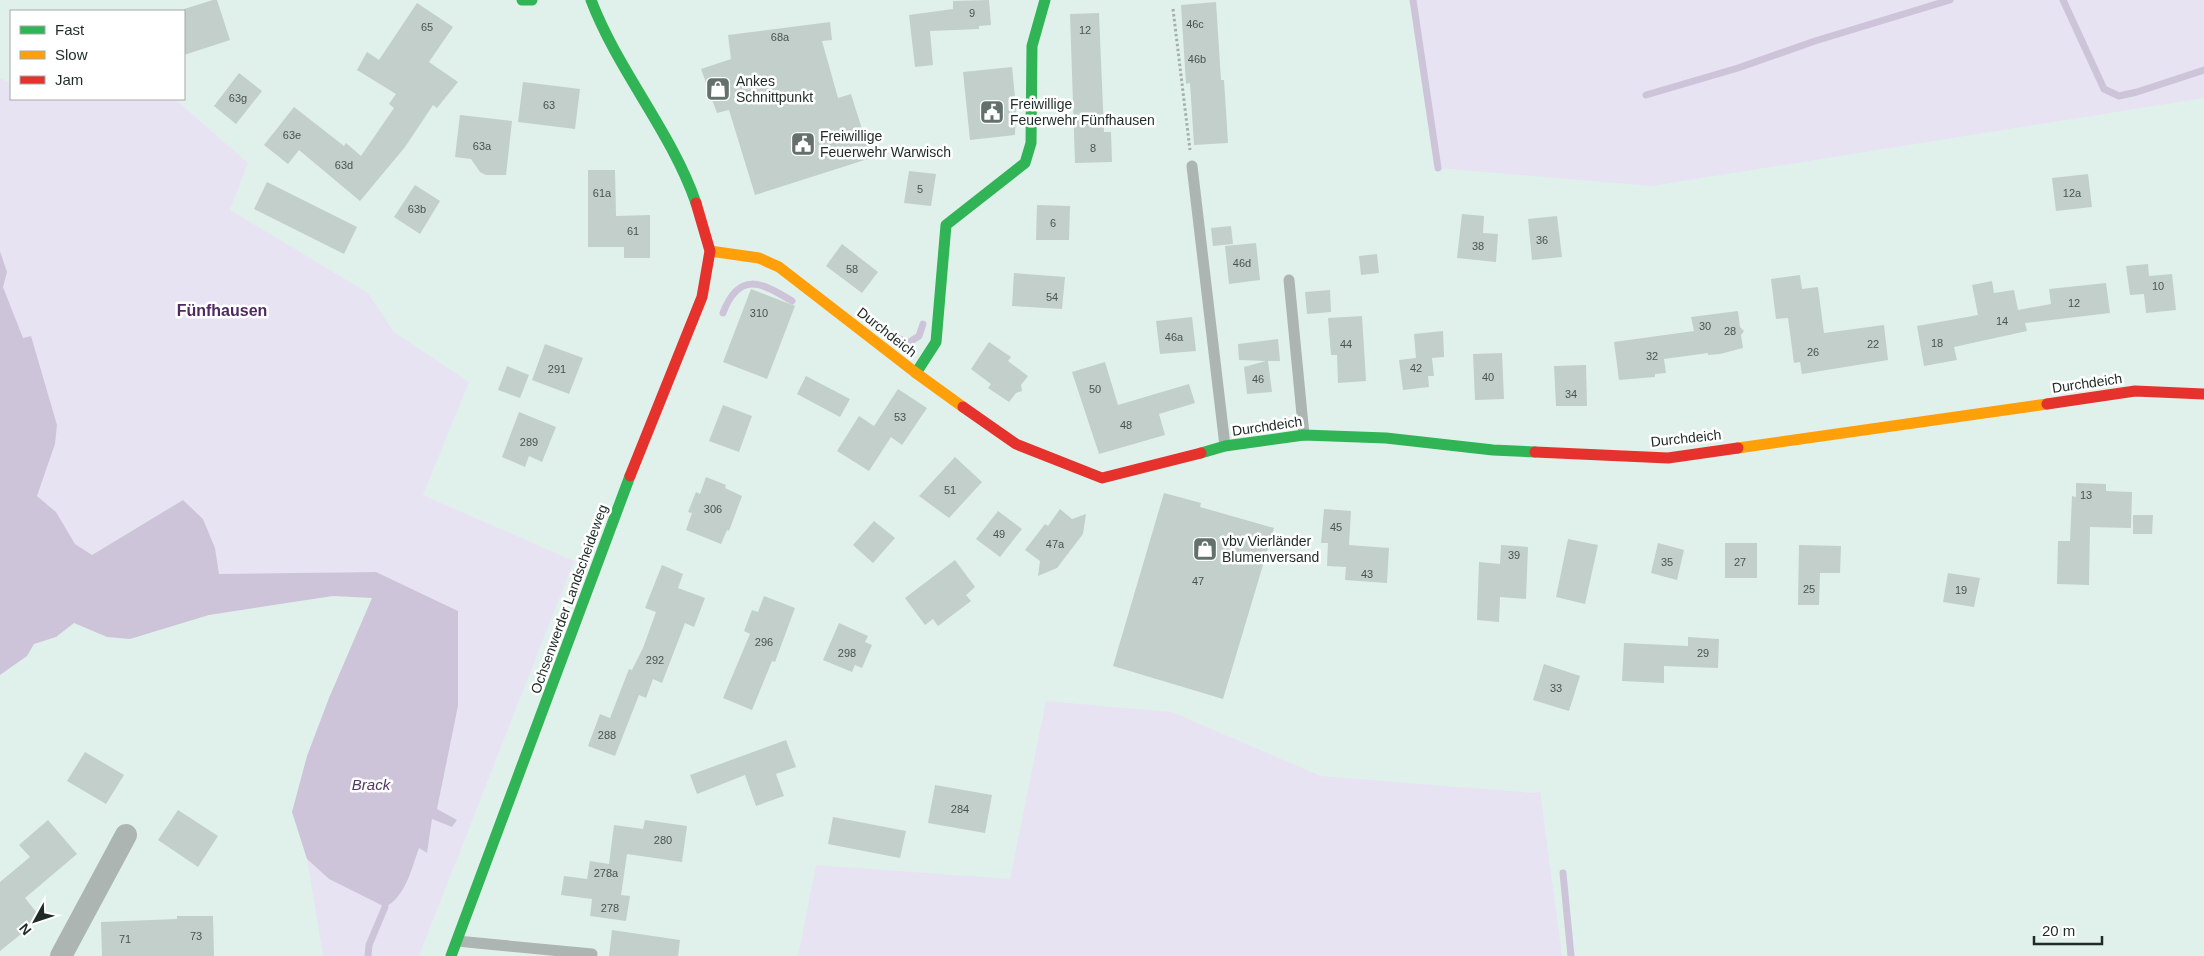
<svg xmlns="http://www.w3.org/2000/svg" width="2204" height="956" font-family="Arial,sans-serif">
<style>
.green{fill:#e8e3f3}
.water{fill:#cec4d9}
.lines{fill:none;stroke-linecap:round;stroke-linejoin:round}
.stream{stroke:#cec4d9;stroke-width:7}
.building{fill:#c2cfcb}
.path{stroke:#a4aeab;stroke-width:3;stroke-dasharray:2.5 2.5;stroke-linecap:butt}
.lane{stroke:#adb5b2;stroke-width:11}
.street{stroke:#adb5b2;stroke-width:22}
.fast{stroke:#30b455;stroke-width:11}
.slow{stroke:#ff9f0a;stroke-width:11}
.jam{stroke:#e5322d;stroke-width:11}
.labels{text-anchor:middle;stroke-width:5;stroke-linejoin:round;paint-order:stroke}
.number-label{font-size:11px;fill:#485450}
.poi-label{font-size:14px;fill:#1f2b27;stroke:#fff;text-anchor:start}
.street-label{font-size:14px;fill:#1f2b27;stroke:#fff}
.water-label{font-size:15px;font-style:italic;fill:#533562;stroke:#fff}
.quarter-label{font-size:16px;font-weight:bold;fill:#502a61;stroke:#fff}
</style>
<rect width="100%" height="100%" fill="#e0f1ec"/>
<g class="green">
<polygon points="1413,0 2204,0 2204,98 1652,186 1438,168"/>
<path d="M0,78L11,83V99H175L248,163L230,210L368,293L394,332L469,382L423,495L574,561L419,956H323L307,859L329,879L385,907C405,898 413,868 419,847L427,853L432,819L452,827L457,820L437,809L458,706L376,572L218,574L215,548L203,519L183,500L92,555L75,544L56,512L37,496L55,444L30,336L23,339L3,287L7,272L0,250Z"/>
<polygon points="1046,701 1172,712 1321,776 1534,793 1540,791 1562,956 798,956 816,865 1010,879"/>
</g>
<path class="water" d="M0,251L7,272L3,287L23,338L31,336L57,425L55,444L37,496L56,512L75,544L92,555L183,500L203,519L215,548L219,574L376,572L458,611V706L437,809L457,820L452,827L432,819L427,853L419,848C412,868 405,898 385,907L329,879L307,859L292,812L307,756L329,698L372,598L333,596L209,615L130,639L107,637L74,623L56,637L34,644L27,656L0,675Z"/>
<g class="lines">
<g class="stream">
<polyline points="1413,0 1438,168"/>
<polyline points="2063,0 2104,89 2119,96 2137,92 2204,70"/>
<polyline points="1646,95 1738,68 1815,41 1950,0"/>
<path d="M723,313C739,271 761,282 792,301"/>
<polyline points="880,326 897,338 908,343 919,336 923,324"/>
<polyline points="1563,873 1571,956"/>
<polyline points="368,956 369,945 385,907"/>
</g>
</g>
<g class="building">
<polygon points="213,0 217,0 230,40 184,55 184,9"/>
<polygon points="989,0 991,25 979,26 979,29 930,31 933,65 915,67 909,15 953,9 953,1"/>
<polygon points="1216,2 1221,80 1224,80 1228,143 1194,145 1190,83 1186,84 1181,5"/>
<polygon points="417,3 453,27 429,62 458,82 437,108 433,105 405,147 360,201 299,150 288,164 264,145 294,107 344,146 346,143 361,156 394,108 389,104 396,94 357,70 367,52 379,60"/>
<polygon points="1099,13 1104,132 1111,132 1112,162 1075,163 1070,14"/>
<polygon points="830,22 832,40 822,41 838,98 851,94 871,158 755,195 729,110 717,113 701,69 731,59 728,35"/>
<polygon points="1012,67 1016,107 1015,135 970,140 963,72"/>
<polygon points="239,73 262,91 236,124 214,106"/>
<polygon points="523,82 580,89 575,129 518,122"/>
<polygon points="460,115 512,121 506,175 486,175 480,172 471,159 455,157"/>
<polygon points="588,170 615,170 616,216 650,215 650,258 624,258 624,247 588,247"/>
<polygon points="909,171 936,174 931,206 904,203"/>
<polygon points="2088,174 2092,207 2056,211 2052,178"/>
<polygon points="267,182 357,227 344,254 254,209"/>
<polygon points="415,185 440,201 420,234 394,217"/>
<polygon points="1037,205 1070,206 1069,240 1036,240"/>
<polygon points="1462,214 1484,216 1483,233 1498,234 1496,262 1457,258"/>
<polygon points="1557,216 1562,257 1532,260 1528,219"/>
<polygon points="1231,226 1233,244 1213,246 1211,228"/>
<polygon points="1256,243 1260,280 1229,284 1225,246"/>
<polygon points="842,244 878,272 862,293 826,266"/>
<polygon points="1377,254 1379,273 1361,275 1359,256"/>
<polygon points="2148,264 2149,276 2172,274 2176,310 2146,313 2144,294 2130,295 2126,266"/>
<polygon points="1014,273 1065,277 1062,309 1012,306"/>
<polygon points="1800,275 1802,289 1818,287 1824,333 1884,325 1888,360 1802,374 1800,362 1794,363 1788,318 1776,319 1771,279"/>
<polygon points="1992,281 1994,293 2014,290 2018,310 2051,304 2049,289 2106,283 2110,313 2025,323 2027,331 1954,347 1957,360 1924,366 1917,326 1978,315 1972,285"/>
<polygon points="751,289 795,306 767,379 723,362"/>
<polygon points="1330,290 1331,312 1307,314 1305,292"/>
<polygon points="1738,311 1740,327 1744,331 1741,335 1743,348 1720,354 1708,355 1708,353 1664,359 1666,373 1655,374 1655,377 1619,380 1614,342 1694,331 1691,317"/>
<polygon points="1362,316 1366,381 1338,383 1337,355 1331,355 1328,318"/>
<polygon points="1192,317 1196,351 1160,354 1156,321"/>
<polygon points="1443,331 1444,357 1432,358 1434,376 1428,376 1429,387 1403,390 1399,360 1416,358 1414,334"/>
<polygon points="1278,339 1280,361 1268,361 1272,392 1247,394 1244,367 1266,361 1239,360 1238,344"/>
<polygon points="989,342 1011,357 1008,361 1028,376 1021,385 1022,391 1016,393 1009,402 988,388 991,384 971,369"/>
<polygon points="545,344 583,358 569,394 532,380"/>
<polygon points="1502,353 1504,399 1475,400 1473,354"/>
<polygon points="1105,362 1118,405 1189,384 1195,403 1159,414 1165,435 1099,454 1072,372"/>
<polygon points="1586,365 1587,406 1556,406 1554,366"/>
<polygon points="507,366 529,375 520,398 498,390"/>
<polygon points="806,376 850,399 840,417 797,394"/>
<polygon points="898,389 927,408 902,445 891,437 869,471 837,451 859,416 874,426"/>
<polygon points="723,405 752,416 739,452 709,441"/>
<polygon points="519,412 556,427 542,462 529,456 525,467 502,457"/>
<polygon points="955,457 982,482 949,518 919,496"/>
<polygon points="706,477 726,485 725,488 742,496 729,531 727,530 721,544 686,530 692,513 688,512 696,492 700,494"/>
<polygon points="2076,483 2106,484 2106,491 2132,492 2131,528 2090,527 2089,585 2057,584 2058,541 2070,541 2072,496 2076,497"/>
<polygon points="1164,493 1201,503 1200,507 1274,528 1223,699 1113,666"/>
<polygon points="1060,509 1072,519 1086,514 1083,534 1057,568 1038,576 1040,561 1025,550 1045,524 1048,526"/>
<polygon points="1324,509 1351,511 1349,545 1389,548 1387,583 1345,580 1346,567 1327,566 1328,543 1321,543"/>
<polygon points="998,511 1022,529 1000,557 976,539"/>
<polygon points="2133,515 2153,515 2152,534 2133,534"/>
<polygon points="874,521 895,538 873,563 853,545"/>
<polygon points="1568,539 1598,545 1585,604 1556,597"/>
<polygon points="1658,543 1684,550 1677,580 1651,573"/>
<rect x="1725" y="543" width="32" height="35"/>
<polygon points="1501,545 1528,547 1526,599 1500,597 1499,622 1477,620 1479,562 1500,564"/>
<polygon points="1799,545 1841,546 1840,573 1820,573 1819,605 1798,605"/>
<polygon points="955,560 975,587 966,595 971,601 938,626 933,619 925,625 905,598"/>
<polygon points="662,565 683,574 678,588 705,598 694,627 685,623 662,683 653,679 646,698 639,695 615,756 588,746 600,714 610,718 629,669 632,670 643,648 656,612 645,608"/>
<polygon points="1948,573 1980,578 1974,607 1943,602"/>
<polygon points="764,596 795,608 775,662 772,661 752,710 723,698 750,634 744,631 752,610 758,612"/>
<polygon points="839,623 868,636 865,642 872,645 862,668 855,665 852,672 823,660"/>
<polygon points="1688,637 1719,639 1718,668 1664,666 1664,683 1622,681 1624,643 1688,646"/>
<polygon points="1544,664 1580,676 1569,711 1533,700"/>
<polygon points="786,740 796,767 776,774 784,796 756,806 745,775 697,794 690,775"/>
<polygon points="85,752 124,775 106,804 67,781"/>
<polygon points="935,785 992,795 985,833 928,823"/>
<polygon points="178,810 218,836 198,867 158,840"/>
<polygon points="833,817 906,831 900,858 828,844"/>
<polygon points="48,820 77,854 25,898 41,918 0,951 0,882 30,857 19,845"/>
<polygon points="645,820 687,826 682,862 627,854 621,895 630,896 626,921 590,916 592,899 561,895 564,876 587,879 590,861 609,864 614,825 643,829"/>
<polygon points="177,916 213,916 214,956 102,956 101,922 177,919"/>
<polygon points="612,930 680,940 678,956 609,956"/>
</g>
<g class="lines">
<polyline class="path" points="1173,9 1190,150"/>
<g class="lane">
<polyline points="1192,166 1225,446"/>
<polyline points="1289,280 1304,435"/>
<polyline points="457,941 592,954"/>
</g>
<polyline class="street" points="61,956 126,835"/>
<g class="fast">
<polyline points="522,0 532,0"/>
<path d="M591,0C618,71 671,131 696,203"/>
<polyline points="916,373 936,342 946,225 1025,163 1031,143 1032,46 1045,0"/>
<polyline points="1201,453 1225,446 1304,435 1386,438 1493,450 1535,452"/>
<polyline points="451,956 630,476"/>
</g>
<g class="slow">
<polyline points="710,251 759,258 779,267 916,373 963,407"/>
<polyline points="1738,448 2047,404"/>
</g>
<g class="jam">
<polyline points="2047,404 2135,391 2204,394"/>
<polyline points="963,407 1016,444 1102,478 1201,453"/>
<polyline points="1535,452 1668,458 1738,448"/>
<polyline points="630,476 702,297 710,251 696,203"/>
</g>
</g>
<defs>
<symbol id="shop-square" viewBox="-11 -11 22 22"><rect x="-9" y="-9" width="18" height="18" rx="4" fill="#63706c" stroke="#fff"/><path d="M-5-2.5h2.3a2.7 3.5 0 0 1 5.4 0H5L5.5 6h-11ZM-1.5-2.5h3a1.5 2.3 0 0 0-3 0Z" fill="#fff"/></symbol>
<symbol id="civic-square" viewBox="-11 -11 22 22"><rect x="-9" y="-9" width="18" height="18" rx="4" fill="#63706c" stroke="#fff"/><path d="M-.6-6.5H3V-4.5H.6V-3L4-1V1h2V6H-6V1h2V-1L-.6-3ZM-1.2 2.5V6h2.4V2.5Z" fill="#fff"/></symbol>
</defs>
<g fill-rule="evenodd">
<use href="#shop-square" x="704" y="75" width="28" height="28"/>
<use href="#civic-square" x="978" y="98" width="28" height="28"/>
<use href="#civic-square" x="789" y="130" width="28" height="28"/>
<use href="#shop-square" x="1191" y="535" width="28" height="28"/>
</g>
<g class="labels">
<g class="number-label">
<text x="972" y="17">9</text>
<text x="1195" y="28">46c</text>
<text x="427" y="31">65</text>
<text x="1085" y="34">12</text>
<text x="780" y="41">68a</text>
<text x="1197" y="63">46b</text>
<text x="238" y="102">63g</text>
<text x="549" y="109">63</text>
<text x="292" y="139">63e</text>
<text x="482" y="150">63a</text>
<text x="1093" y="152">8</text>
<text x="344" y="169">63d</text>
<text x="920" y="193">5</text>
<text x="602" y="197">61a</text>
<text x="2072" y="197">12a</text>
<text x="417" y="213">63b</text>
<text x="1053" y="227">6</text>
<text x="633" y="235">61</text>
<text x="1542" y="244">36</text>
<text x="1478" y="250">38</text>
<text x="1242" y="267">46d</text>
<text x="852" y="273">58</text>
<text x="2158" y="290">10</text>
<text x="1052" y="301">54</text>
<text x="2074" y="307">12</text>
<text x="759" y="317">310</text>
<text x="2002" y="325">14</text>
<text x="1705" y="330">30</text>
<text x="1730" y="335">28</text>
<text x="1174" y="341">46a</text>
<text x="1937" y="347">18</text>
<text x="1346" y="348">44</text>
<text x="1873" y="348">22</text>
<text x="1813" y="356">26</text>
<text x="1652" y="360">32</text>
<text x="1416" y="372">42</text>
<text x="557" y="373">291</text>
<text x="1488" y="381">40</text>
<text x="1258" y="383">46</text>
<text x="1095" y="393">50</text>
<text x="1571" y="398">34</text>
<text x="900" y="421">53</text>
<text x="1126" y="429">48</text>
<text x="529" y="446">289</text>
<text x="950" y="494">51</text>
<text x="2086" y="499">13</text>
<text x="713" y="513">306</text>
<text x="1336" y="531">45</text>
<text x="999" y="538">49</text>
<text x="1055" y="548">47a</text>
<text x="1514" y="559">39</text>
<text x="1667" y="566">35</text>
<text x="1740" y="566">27</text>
<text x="1367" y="578">43</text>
<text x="1198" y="585">47</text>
<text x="1809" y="593">25</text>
<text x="1961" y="594">19</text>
<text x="764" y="646">296</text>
<text x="847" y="657">298</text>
<text x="1703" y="657">29</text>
<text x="655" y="664">292</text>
<text x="1556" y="692">33</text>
<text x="607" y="739">288</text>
<text x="960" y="813">284</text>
<text x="663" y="844">280</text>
<text x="606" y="877">278a</text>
<text x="610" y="912">278</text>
<text x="196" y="940">73</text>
<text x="125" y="943">71</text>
</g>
<g class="poi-label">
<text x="736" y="86">Ankes<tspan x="736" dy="16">Schnittpunkt</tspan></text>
<text x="1010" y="109">Freiwillige<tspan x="1010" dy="16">Feuerwehr Fünfhausen</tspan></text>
<text x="820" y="141">Freiwillige<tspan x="820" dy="16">Feuerwehr Warwisch</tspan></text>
<text x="1222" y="546">vbv Vierländer<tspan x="1222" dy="16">Blumenversand</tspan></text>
</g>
<g class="street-label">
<text transform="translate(887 332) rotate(38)" y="5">Durchdeich</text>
<text transform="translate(2087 383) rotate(-8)" y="5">Durchdeich</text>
<text transform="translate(1267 426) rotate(-8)" y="5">Durchdeich</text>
<text transform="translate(1686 438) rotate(-6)" y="5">Durchdeich</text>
<text transform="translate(569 599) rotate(-70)" y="5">Ochsenwerder Landscheideweg</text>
</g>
<g class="water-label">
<text x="371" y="790">Brack</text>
</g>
<g class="quarter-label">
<text x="222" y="316">Fünfhausen</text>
</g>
</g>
<rect x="10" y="10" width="175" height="90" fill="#ffffff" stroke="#a5aaa9"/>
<rect x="20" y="26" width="25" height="8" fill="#30b455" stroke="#a5aaa9"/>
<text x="55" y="35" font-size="15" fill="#1f2b27">Fast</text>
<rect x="20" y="51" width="25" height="8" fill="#ff9f0a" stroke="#a5aaa9"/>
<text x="55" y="60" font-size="15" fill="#1f2b27">Slow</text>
<rect x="20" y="76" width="25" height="8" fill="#e5322d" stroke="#a5aaa9"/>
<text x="55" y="85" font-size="15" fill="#1f2b27">Jam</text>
<g transform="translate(35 921) rotate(230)" stroke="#ffffff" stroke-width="4" paint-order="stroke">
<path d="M0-4L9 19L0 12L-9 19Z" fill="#1f2b27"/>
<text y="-8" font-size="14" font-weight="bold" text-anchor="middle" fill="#1f2b27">N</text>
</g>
<path d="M2034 936v8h68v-8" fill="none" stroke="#1f2b27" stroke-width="2.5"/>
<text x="2042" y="936" font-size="15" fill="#1f2b27" stroke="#ffffff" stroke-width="4" paint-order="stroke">20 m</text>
</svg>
